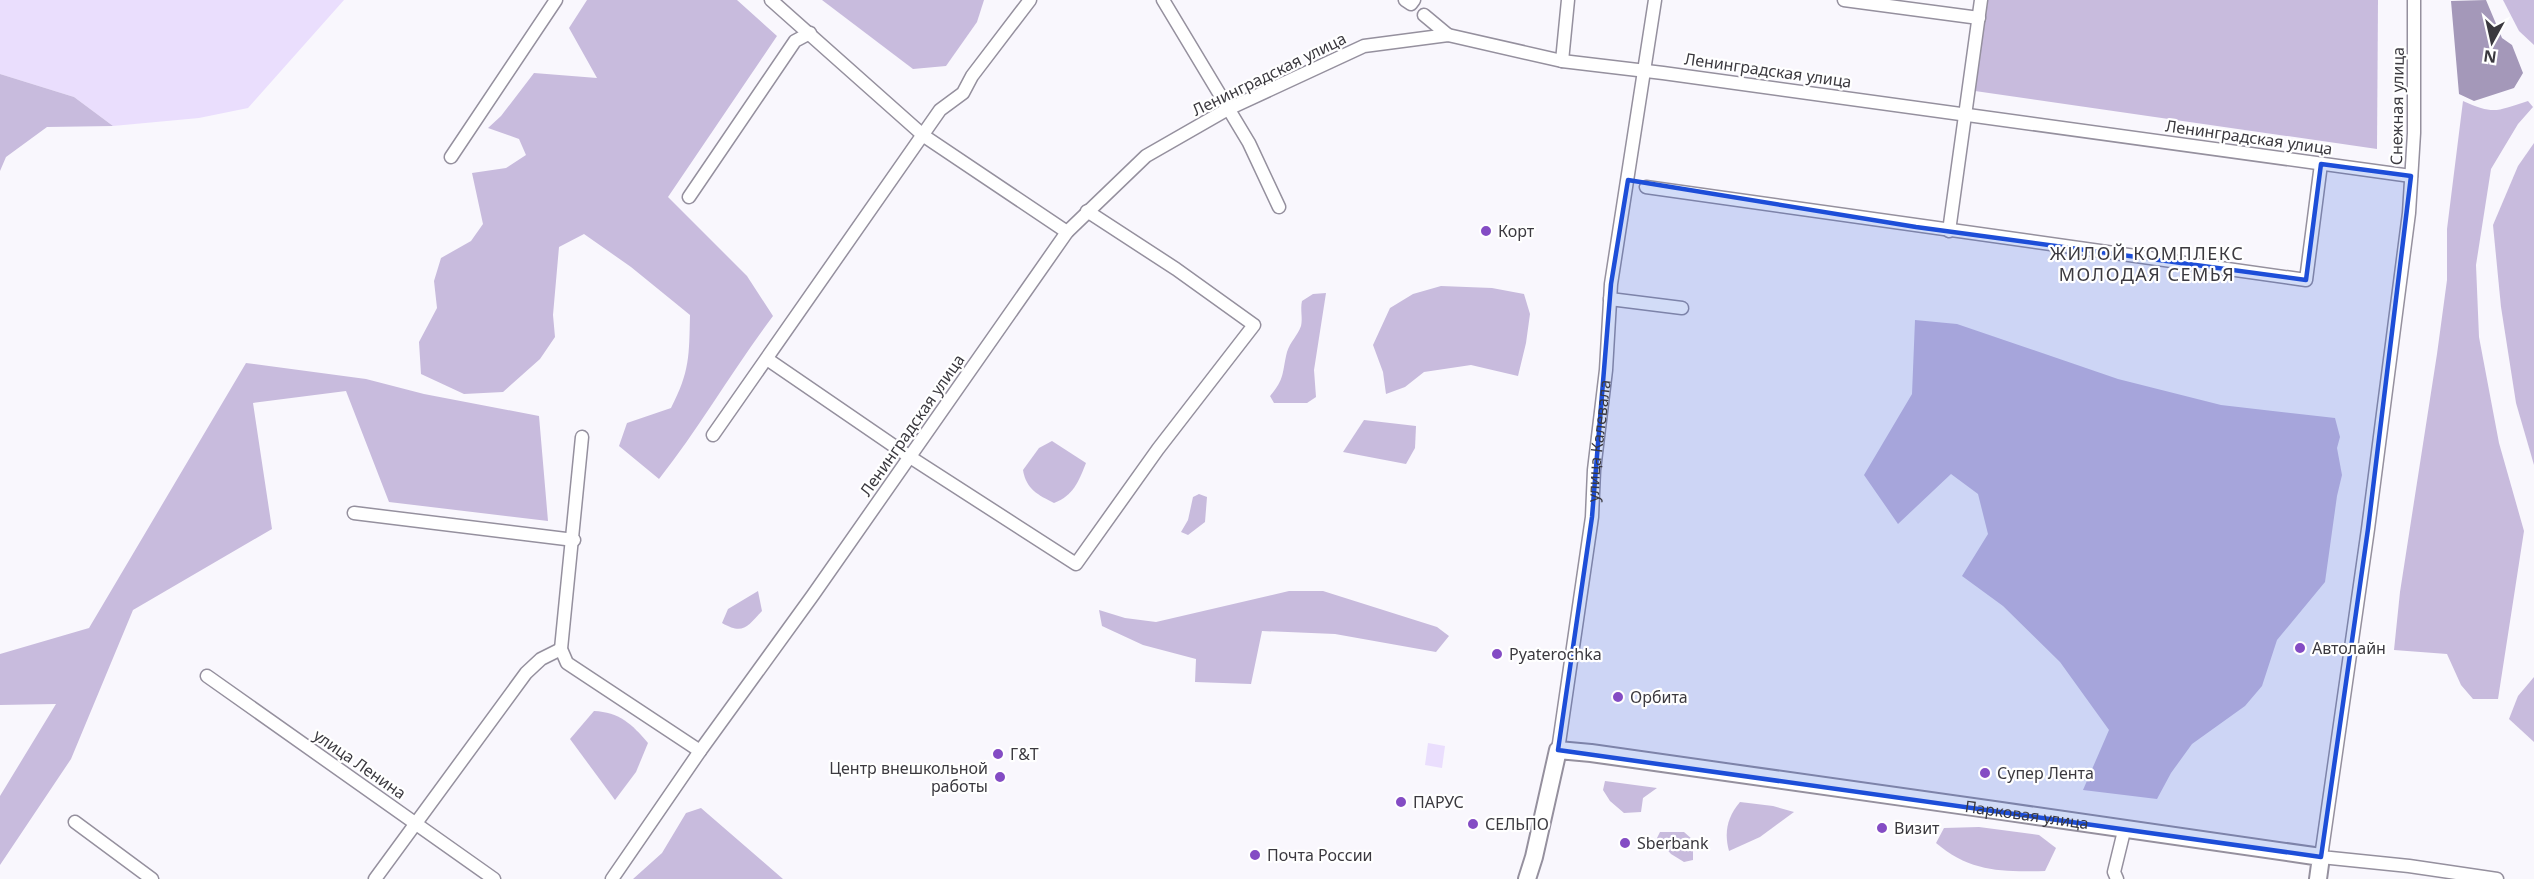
<svg xmlns="http://www.w3.org/2000/svg" width="2534" height="879" font-family="'Noto Sans',sans-serif">
<style>
.green{fill:#eadefd}
.forest{fill:#c8bbdd}
.water{fill:#a498b9}
.lines{fill:none;stroke-linecap:round;stroke-linejoin:round}
.minor-casing{stroke:#95909e;stroke-width:15}
.major-casing{stroke:#95909e;stroke-width:20}
.minor{stroke:#fff;stroke-width:12}
.major{stroke:#fff;stroke-width:16}
.marked{fill:#1d4ed8;fill-opacity:0.2;stroke:#1d4ed8;stroke-width:4.5;stroke-linejoin:round}
.poi-dot{fill:#844cc4;stroke:#fff;stroke-width:2}
.labels{text-anchor:middle;stroke-width:4.5;stroke-linejoin:round;paint-order:stroke}
.street-label{font-size:16px;fill:#3b393f;stroke:#fff}
.poi-label{font-size:16px;fill:#3b393f;stroke:#fff;text-anchor:start}
.neighbourhood-label{font-size:18px;letter-spacing:1.5px;fill:#3b393f;stroke:#fff}
</style>
<rect width="100%" height="100%" fill="#f9f7fd"/>
<g class="green">
<polygon points="0,0 344,0 248,108 199,118 113,126 74,97 0,74"/>
<polygon points="1428,743 1445,746 1442,768 1425,765"/>
</g>
<g class="forest">
<path d="M587,0H737L777,36L668,197L747,276L773,316C733,369 700,427 659,479L619,446L627,423L671,408C690,371 689,356 690,315L631,267L584,234L559,247L553,315L555,337L540,359L503,392L464,394L421,374L419,342L437,308L434,281L441,258L471,241L483,224L472,173L506,168L526,155L519,139L488,128L501,116L534,73L597,78L569,28Z"/>
<polygon points="822,0 984,0 977,22 946,66 913,69"/>
<polygon points="1988,0 2378,0 2377,149 1975,91"/>
<polygon points="2503,0 2534,0 2534,45 2519,31"/>
<polygon points="0,74 74,97 113,126 47,127 6,157 0,171"/>
<path d="M2463,101C2495,115 2496,111 2528,101L2533,107L2518,124L2491,169L2476,265L2479,337L2499,443L2524,531L2498,699H2473L2461,685L2447,654L2394,650L2400,592L2437,354L2447,280V229Z"/>
<polygon points="2534,143 2534,465 2516,403 2501,307 2493,225 2518,166"/>
<polygon points="1441,286 1492,288 1524,294 1530,314 1526,343 1518,376 1471,365 1424,372 1405,387 1386,394 1383,372 1373,345 1390,308 1413,294"/>
<path d="M1326,293L1314,370L1316,397L1307,403H1274L1270,396C1285,379 1282,372 1287,352C1290,342 1298,335 1301,326C1303,318 1300,310 1302,301L1313,294Z"/>
<polygon points="1915,320 1957,324 2118,379 2221,405 2335,418 2340,437 2337,448 2342,475 2337,496 2325,582 2277,640 2262,686 2245,706 2192,744 2171,773 2157,799 2083,790 2109,730 2060,662 2003,606 1962,576 1988,534 1978,494 1951,474 1898,524 1864,475 1912,394"/>
<polygon points="246,363 366,379 424,394 539,416 548,521 389,502 346,391 253,403 272,529 133,610 71,759 0,865 0,796 56,704 0,705 0,654 89,628"/>
<polygon points="1364,420 1416,426 1415,448 1406,464 1343,452"/>
<path d="M1052,441L1086,463C1079,481 1073,496 1054,503C1038,495 1026,489 1023,470L1039,448Z"/>
<polygon points="1199,494 1207,497 1205,522 1188,535 1181,532 1188,520 1193,497"/>
<path d="M758,591L762,611C747,627 743,635 722,623L728,609Z"/>
<polygon points="1289,591 1323,591 1437,627 1449,636 1436,652 1335,634 1262,631 1251,684 1195,682 1196,659 1143,645 1102,626 1099,610 1125,618 1156,622"/>
<polygon points="2534,677 2534,742 2509,719 2518,696"/>
<path d="M594,711C619,712 632,724 648,743L636,772L615,800L570,739Z"/>
<polygon points="1605,781 1657,788 1643,798 1641,812 1624,813 1610,801 1603,790"/>
<path d="M1740,802L1773,806L1794,812L1760,837L1729,851C1724,833 1727,817 1740,802Z"/>
<polygon points="701,808 783,879 633,879 662,853 686,813"/>
<path d="M1979,827L2039,835L2056,848L2045,871C2002,872 1970,872 1936,843L1944,828Z"/>
<polygon points="1660,832 1684,832 1693,840 1693,860 1684,862 1671,854 1657,838"/>
</g>
<polygon class="water" points="2486,0 2502,38 2512,45 2523,73 2514,88 2474,101 2459,94 2451,1"/>
<g class="lines">
<defs>
<g id="minor">
<polyline points="771,0 924,136 1067,232"/>
<polyline points="1163,0 1249,143 1279,207"/>
<polyline points="1405,0 1411,4 1414,0"/>
<polyline points="1844,0 1979,18"/>
<polyline points="2414,0 2414,133 2409,213 2368,529 2321,857 2409,866 2497,879"/>
<polyline points="1424,15 1448,35"/>
<polyline points="1562,61 1568,0"/>
<polyline points="451,157 556,0"/>
<polyline points="1646,187 2306,280 2321,164"/>
<polyline points="689,197 795,41 810,33"/>
<polyline points="1949,231 1981,0"/>
<polyline points="1610,299 1682,308"/>
<polyline points="767,359 910,457 1076,564 1158,449 1254,325 1176,269 1087,211"/>
<polyline points="713,435 940,110 963,93 972,76 1030,0"/>
<polyline points="582,437 561,649 567,663 700,751"/>
<polyline points="354,513 574,540"/>
<polyline points="207,676 494,879"/>
<path id="s1" d="M1558,750L1592,517L1594,470L1606,370L1611,284L1655,0"/>
<polyline points="75,822 152,879"/>
<polyline points="375,879 526,673 541,659 561,649"/>
<polyline points="612,879 700,751 813,595 1067,232 1146,156 1228,109 1364,46 1448,35 1562,61 1663,73 2411,176"/>
<polyline points="2117,879 2114,872 2125,827"/>
</g>
<g id="major">
<path id="s2" d="M1527,879L1534,857L1558,750L1591,753C1834,788 2078,821 2321,857L2318,879"/>
</g>
</defs>
<use href="#minor" class="minor-casing"/>
<use href="#major" class="major-casing"/>
<use href="#minor" class="minor"/>
<use href="#major" class="major"/>
</g>
<path class="marked" d="M2321,164L2411,176L2368,529L2321,857L1558,750L1592,517L1611,284L1628,180L1916,227L2306,280Z"/>
<g class="poi-dot">
<circle cx="1486" cy="231" r="6"/>
<circle cx="2300" cy="648" r="6"/>
<circle cx="1497" cy="654" r="6"/>
<circle cx="1618" cy="697" r="6"/>
<circle cx="998" cy="754" r="6"/>
<circle cx="1985" cy="773" r="6"/>
<circle cx="1000" cy="777" r="6"/>
<circle cx="1401" cy="802" r="6"/>
<circle cx="1473" cy="824" r="6"/>
<circle cx="1882" cy="828" r="6"/>
<circle cx="1625" cy="843" r="6"/>
<circle cx="1255" cy="855" r="6"/>
</g>
<g class="labels">
<g class="street-label">
<text transform="translate(1768 70) rotate(8)" y="6">Ленинградская улица</text>
<text transform="translate(1269 74) rotate(-26)" y="6">Ленинградская улица</text>
<text transform="translate(2397 106) rotate(-89)" y="6">Снежная улица</text>
<text transform="translate(2249 137) rotate(8)" y="6">Ленинградская улица</text>
<text transform="translate(912 425) rotate(-55)" y="6">Ленинградская улица</text>
<text dy="6" stroke="none"><textPath href="#s1" startOffset="312">улица Калевала</textPath></text>
<text transform="translate(360 764) rotate(35)" y="6">улица Ленина</text>
<text dy="6" stroke="none"><textPath href="#s2" startOffset="606">Парковая улица</textPath></text>
</g>
<g class="poi-label">
<text x="1498" y="237">Корт</text>
<text x="2312" y="654">Автолайн</text>
<text x="1509" y="660">Pyaterochka</text>
<text x="1630" y="703">Орбита</text>
<text x="1010" y="760">Г&amp;Т</text>
<text x="988" y="774" text-anchor="end">Центр внешкольной<tspan x="988" dy="18">работы</tspan></text>
<text x="1997" y="779">Супер Лента</text>
<text x="1413" y="808">ПАРУС</text>
<text x="1485" y="830">СЕЛЬПО</text>
<text x="1894" y="834">Визит</text>
<text x="1637" y="849">Sberbank</text>
<text x="1267" y="861">Почта России</text>
</g>
<g class="neighbourhood-label">
<text x="2147" y="260">ЖИЛОЙ КОМПЛЕКС<tspan x="2147" dy="21">МОЛОДАЯ СЕМЬЯ</tspan></text>
</g>
</g>
<g transform="translate(2492 42) rotate(188)" stroke="#ffffff" stroke-width="4.5" paint-order="stroke">
<path d="M0-4.5L10 22L0 15L-10 22Z" fill="#3b393f"/>
<text y="-9" font-size="16" font-weight="bold" text-anchor="middle" fill="#3b393f">N</text>
</g>
</svg>
